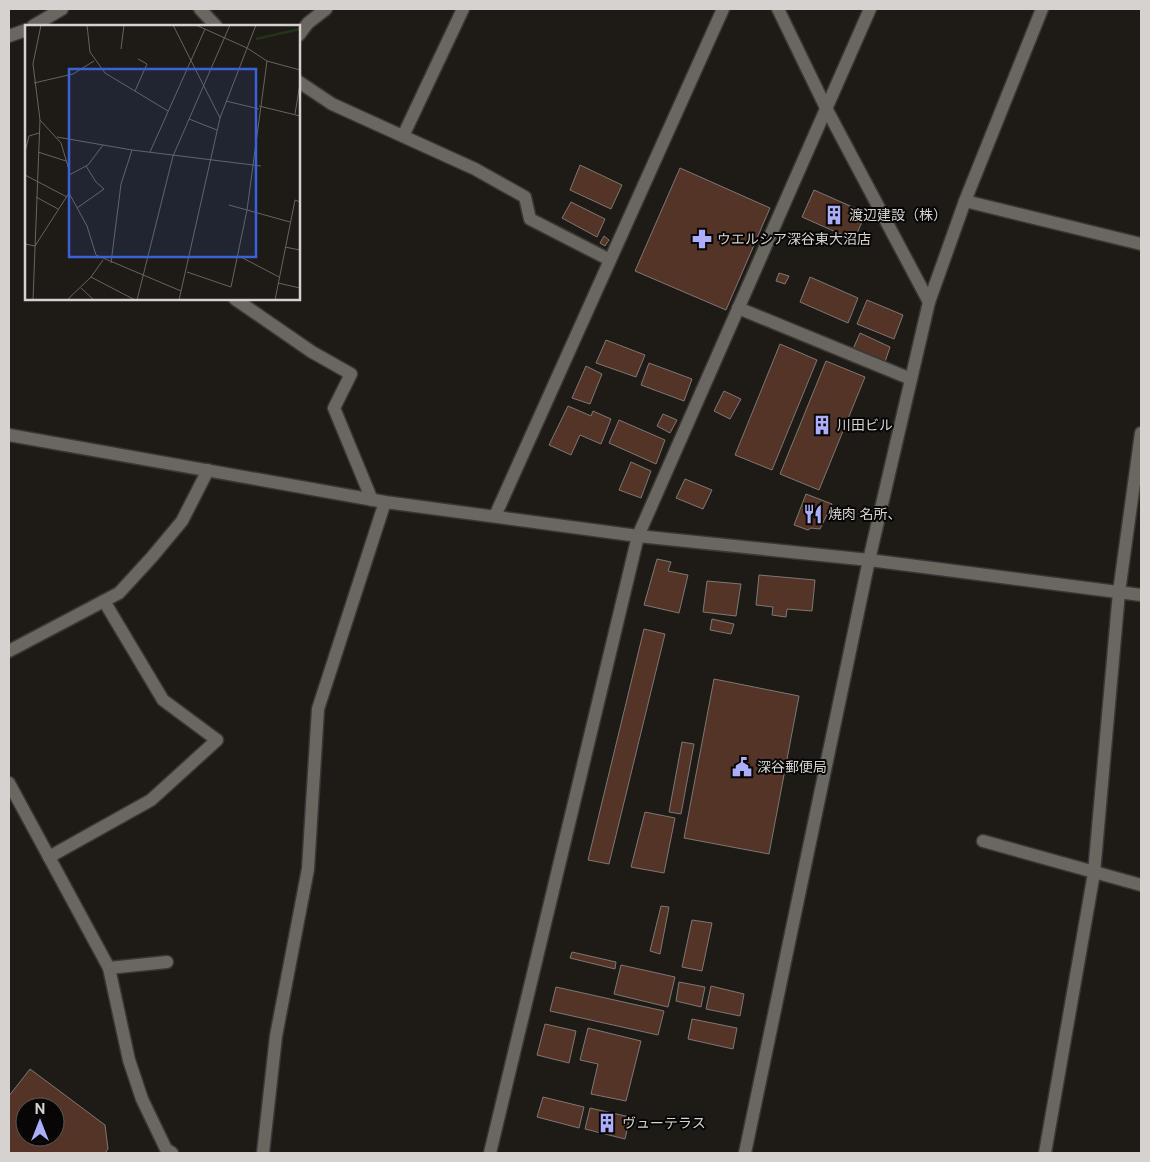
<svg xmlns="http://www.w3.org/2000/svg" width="1150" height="1162" font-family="'Public Sans','Noto Sans JP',sans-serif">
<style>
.building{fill:#543427;stroke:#7e7774;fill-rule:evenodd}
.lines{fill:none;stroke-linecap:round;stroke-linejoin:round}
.service-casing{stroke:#393734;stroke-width:15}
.minor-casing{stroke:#393734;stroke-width:15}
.tertiary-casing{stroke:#393734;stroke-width:15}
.service{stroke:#6a6660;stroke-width:12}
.minor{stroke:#6a6660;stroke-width:12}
.tertiary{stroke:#6a6660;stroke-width:12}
.labels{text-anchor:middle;stroke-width:4;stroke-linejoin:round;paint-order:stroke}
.poi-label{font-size:14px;fill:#d5d2cf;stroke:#070605;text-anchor:start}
.inset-river{fill:none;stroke:#223419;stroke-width:2.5}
.inset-road{fill:none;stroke:#676460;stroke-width:1}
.view{fill:#3962d7;fill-opacity:0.15;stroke:#3962d7;stroke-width:2.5}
.inset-edge{fill:none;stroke:#d5d2cf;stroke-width:2.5}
</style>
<rect width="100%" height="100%" fill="#1e1b16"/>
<g class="building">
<polygon points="580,165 622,185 611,209 570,190"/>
<polygon points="680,168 770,208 726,310 635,271"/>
<polygon points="814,190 866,213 854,240 802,217"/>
<polygon points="571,202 605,219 597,237 562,218"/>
<polygon points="604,236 609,240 605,246 600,243"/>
<polygon points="779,273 789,276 785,284 776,281"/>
<polygon points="810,277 858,298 848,323 800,302"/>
<polygon points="867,300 903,315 894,339 857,324"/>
<polygon points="860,333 890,347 885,362 853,349"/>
<polygon points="606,340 645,355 636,377 596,363"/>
<polygon points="780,344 817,360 772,470 735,455"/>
<polygon points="826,361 865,377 819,490 780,474"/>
<polygon points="649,363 692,379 684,401 641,385"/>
<polygon points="586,366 602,374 590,404 572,398"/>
<polygon points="724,391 741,399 730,419 714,411"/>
<polygon points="568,406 591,416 593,411 611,419 601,444 580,435 571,455 549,445"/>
<polygon points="663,414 677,420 670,433 657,426"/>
<polygon points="619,420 665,440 656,464 609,443"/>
<polygon points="631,462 651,471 641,498 619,490"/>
<polygon points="685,479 712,490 703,509 676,498"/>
<polygon points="806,494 832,504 820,529 811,528 808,530 794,525"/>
<polygon points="657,559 671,562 668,571 688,575 679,613 644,605"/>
<polygon points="759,575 815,580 812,611 787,609 786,617 772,615 773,607 756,605"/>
<polygon points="707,581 741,584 736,616 703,612"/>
<polygon points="712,619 734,624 731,634 710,630"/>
<polygon points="644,629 665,634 609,864 588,860"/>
<polygon points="714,679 799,696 769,854 684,838"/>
<polygon points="682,742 694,744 681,814 669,812"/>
<polygon points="645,812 675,818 664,873 631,867"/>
<polygon points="661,906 669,907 660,954 650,951"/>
<polygon points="692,920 712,923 702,971 682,967"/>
<polygon points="572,952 616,962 615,969 570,958"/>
<polygon points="621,965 675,977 668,1007 614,994"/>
<polygon points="679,982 705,987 701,1007 676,1001"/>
<polygon points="711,986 744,994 740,1016 706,1009"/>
<polygon points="556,987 664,1011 658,1035 550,1011"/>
<polygon points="692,1019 737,1028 733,1049 688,1039"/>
<polygon points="545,1024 576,1031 569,1063 537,1055"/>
<polygon points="588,1028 641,1041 626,1101 591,1094 598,1064 580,1060"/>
<path d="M30,1069L105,1125L108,1149L105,1153H9V1096ZM25,1107H55V1137H25Z"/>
<polygon points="543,1097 584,1107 579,1128 537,1117"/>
<polygon points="590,1108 630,1117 625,1139 585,1129"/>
</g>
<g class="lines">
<defs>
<g id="service">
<polyline points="299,35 308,23 326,9"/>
<polyline points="235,299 312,352 351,374 334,408 372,500"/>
</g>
<g id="minor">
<polyline points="200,9 216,26"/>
<polyline points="33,26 62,9"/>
<polyline points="9,36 26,30"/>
<polyline points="299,82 332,104 475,169 525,197 530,219 610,260"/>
<polyline points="403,136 463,9"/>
<polyline points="965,201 1141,244"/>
<polyline points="738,308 911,379"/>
<polyline points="9,435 385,502 638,536 869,560 1141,595"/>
<polyline points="495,516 723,9"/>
<polyline points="9,651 119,593 152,557 182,521 208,470"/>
<polyline points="9,783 109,968 129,1060 142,1099 166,1149 172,1153"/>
<polyline points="983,841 1141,885"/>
<polyline points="49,857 151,800 217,740 163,700 104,601"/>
<polyline points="109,968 167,962"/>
<polyline points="263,1153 276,1036 308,869 318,709 385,502"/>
<polyline points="490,1153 638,536 870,9"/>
<polyline points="1045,1153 1094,873 1119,592 1141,433"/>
</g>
<g id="tertiary">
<polyline points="778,9 826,108 929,302"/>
<polyline points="745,1153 869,560 929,302 965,201 1042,9"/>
</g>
</defs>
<use href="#service" class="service-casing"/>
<use href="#minor" class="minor-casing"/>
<use href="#tertiary" class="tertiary-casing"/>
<use href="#service" class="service"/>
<use href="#minor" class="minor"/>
<use href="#tertiary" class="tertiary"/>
</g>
<defs>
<symbol id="building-bare" viewBox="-9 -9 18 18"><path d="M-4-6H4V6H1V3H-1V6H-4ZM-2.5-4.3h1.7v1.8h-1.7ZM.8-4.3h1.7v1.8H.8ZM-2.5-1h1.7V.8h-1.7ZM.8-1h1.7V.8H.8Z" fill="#abaffb" stroke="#070605" stroke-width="2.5" paint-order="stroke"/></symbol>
<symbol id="pharmacy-bare" viewBox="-9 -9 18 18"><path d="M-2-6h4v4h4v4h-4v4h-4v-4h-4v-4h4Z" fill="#abaffb" stroke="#070605" stroke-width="2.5" paint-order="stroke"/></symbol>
<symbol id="restaurant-bare" viewBox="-9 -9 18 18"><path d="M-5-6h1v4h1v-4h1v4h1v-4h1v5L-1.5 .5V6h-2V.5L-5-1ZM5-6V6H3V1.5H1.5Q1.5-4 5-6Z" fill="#abaffb" stroke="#070605" stroke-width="2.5" paint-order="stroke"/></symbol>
<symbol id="civic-bare" viewBox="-9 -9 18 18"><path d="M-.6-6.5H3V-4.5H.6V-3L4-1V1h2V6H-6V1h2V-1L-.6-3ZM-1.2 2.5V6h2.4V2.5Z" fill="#abaffb" stroke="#070605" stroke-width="2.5" paint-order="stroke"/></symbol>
</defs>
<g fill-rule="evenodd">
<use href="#building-bare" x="820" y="201" width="28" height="28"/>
<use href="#pharmacy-bare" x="688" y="225" width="28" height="28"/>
<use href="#building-bare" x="808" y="411" width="28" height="28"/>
<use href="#restaurant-bare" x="799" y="500" width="28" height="28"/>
<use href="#civic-bare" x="728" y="753" width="28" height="28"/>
<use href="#building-bare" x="593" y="1109" width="28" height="28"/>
</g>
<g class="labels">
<g class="poi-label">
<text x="849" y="220">渡辺建設（株）</text>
<text x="717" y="244">ウエルシア深谷東大沼店</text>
<text x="837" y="430">川田ビル</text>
<text x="828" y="519">焼肉 名所、</text>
<text x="757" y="772">深谷郵便局</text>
<text x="622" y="1128">ヴューテラス</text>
</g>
</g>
<g transform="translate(25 25)">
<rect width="275" height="275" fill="#1e1b16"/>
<path class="inset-river" d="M231,14L275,4"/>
<path class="inset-road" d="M62,0L65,27L80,48L143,86M148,0L195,93M171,0L222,23L242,36L275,45M96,24L99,0M9,58L48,49L69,36M110,66L122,39L113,34M201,76L234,84M234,81L275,91M270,89L275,58M164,94L192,105M32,112L107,125L236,141M0,127L4,111L14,108M13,127L41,136M125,127L180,4M0,150L42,172M44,150L63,140L78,120M44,168L62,201L71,230L156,266M11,172L33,184M204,180L265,197M52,183L79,164L71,157L61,141M0,219L10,221L44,168V145L36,118L15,95M260,222L275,225M214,231L254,252M86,238L96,159L107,125M162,247L206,262L222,185L242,36M66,252L110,275M253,258L275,263M56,263L69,275M8,275L15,95L8,39L16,0M42,275L66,252L78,235M112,275L148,131L205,0M154,275L195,93L231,0M250,275L270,175L275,177"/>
<path class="view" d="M44,44H231V232H44Z"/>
<rect width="275" height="275" class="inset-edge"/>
</g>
<rect width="1150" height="1162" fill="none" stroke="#d5d2cf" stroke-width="20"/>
<g transform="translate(40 1122)"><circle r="24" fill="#070605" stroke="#595856"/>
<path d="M0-4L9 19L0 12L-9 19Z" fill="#abaffb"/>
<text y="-8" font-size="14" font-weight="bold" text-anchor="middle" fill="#d5d2cf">N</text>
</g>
</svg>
